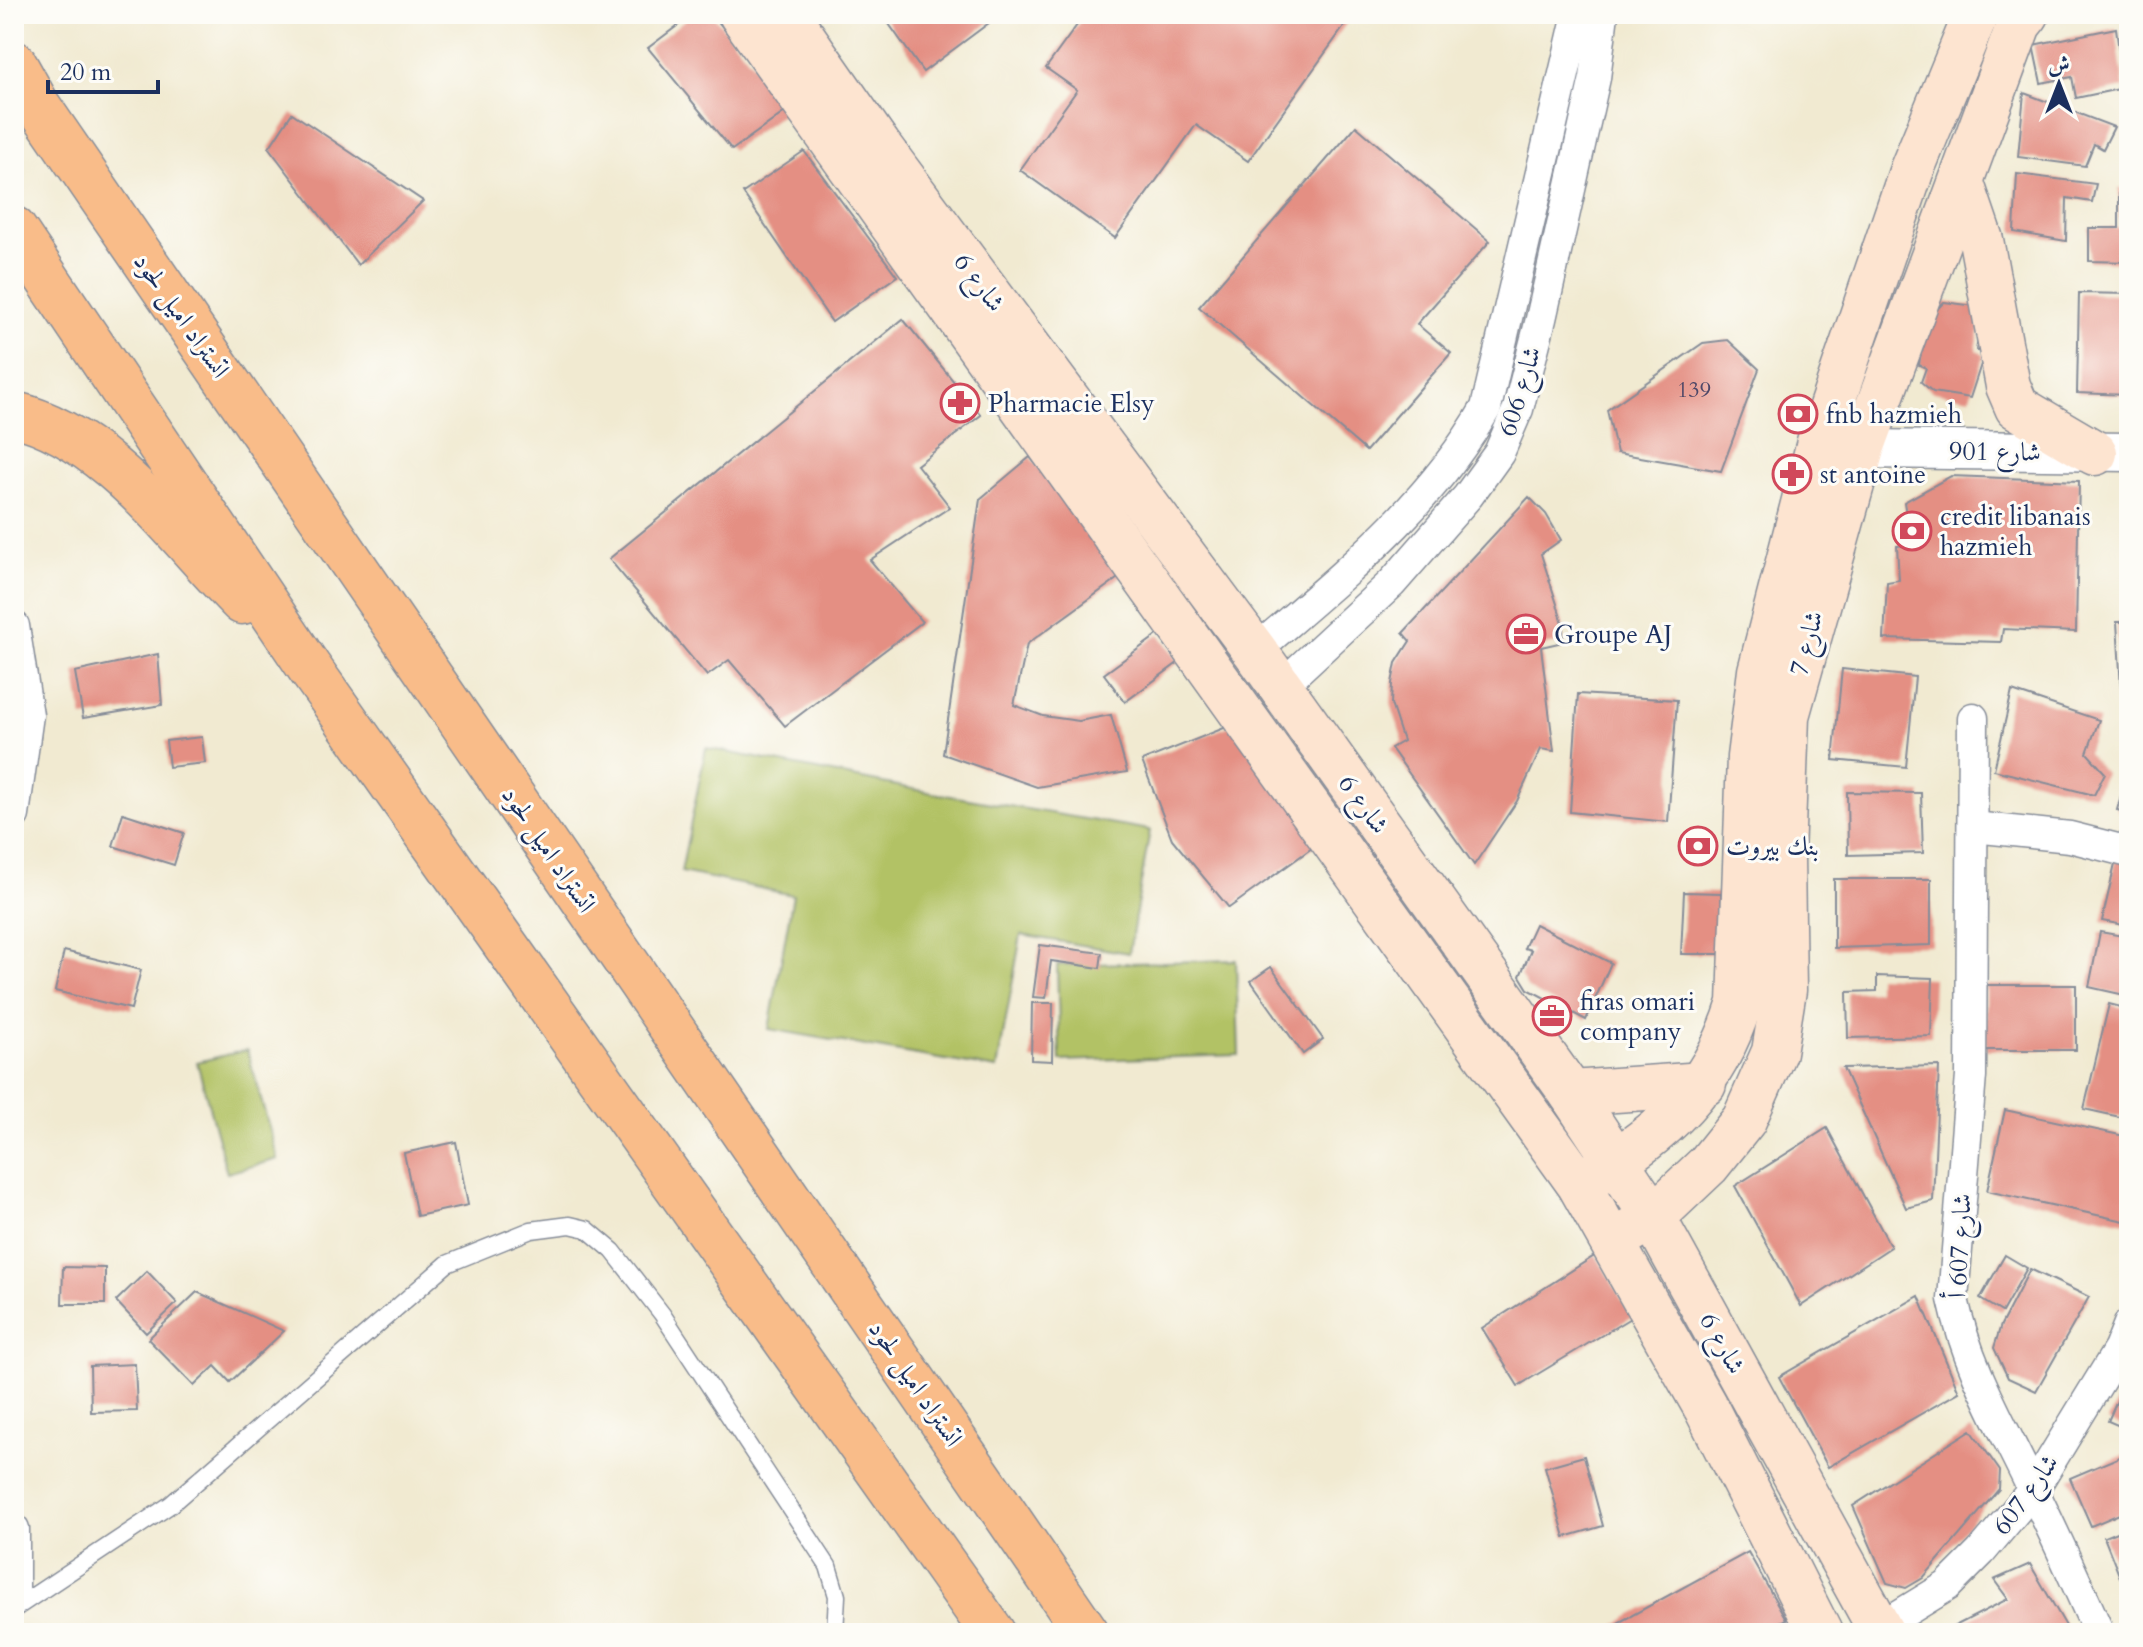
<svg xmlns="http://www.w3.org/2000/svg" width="2143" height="1647" font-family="Cardo,Amiri,serif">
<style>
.green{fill:#b2c265;stroke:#667862;stroke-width:2}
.building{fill:#e48f83}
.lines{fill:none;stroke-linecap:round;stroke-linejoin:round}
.service-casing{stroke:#868c98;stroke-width:19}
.minor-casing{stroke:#868c98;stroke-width:33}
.tertiary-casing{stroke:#868c98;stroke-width:41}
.secondary-casing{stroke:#868c98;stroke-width:47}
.motorway-casing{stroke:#868c98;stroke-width:47}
.service{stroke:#fff;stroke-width:16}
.minor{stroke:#fff;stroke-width:30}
.tertiary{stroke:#fff;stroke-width:38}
.secondary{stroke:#fde4d0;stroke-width:44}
.motorway{stroke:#f9bc89;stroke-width:44}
.labels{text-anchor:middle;stroke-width:6;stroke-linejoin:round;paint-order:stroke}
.number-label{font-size:22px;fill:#4d4767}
.street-label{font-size:26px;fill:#1b2f5e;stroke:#fdfcf7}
.poi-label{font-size:26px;fill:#1b2f5e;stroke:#fdfcf7;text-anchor:start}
</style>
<rect width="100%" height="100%" fill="#fdfcf7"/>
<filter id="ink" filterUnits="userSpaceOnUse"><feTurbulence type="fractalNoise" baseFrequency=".0125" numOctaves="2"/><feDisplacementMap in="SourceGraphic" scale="16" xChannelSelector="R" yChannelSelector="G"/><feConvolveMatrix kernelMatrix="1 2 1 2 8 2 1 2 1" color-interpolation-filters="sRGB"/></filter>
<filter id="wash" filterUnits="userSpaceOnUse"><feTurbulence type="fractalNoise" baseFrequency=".006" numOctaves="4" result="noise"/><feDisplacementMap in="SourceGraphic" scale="32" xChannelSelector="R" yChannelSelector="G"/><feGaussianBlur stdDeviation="1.8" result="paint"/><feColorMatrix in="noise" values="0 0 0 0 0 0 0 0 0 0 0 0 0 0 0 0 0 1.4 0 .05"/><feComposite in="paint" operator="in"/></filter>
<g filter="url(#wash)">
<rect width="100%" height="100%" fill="#f1ead1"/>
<g class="green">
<polygon points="706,748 933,793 1150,830 1129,953 1021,935 997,1069 769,1029 793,895 681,872"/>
<polygon points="1236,960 1239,1055 1060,1061 1057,965"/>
<polygon points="247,1050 278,1159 227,1173 197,1062"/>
</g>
<g id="blocks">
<g class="building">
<polygon points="693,14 712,14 789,109 732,150 648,48"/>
<polygon points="882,14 1001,14 923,72"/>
<polygon points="1085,14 1353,14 1248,161 1196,125 1115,238 1020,170 1077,90 1046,68"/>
<polygon points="2116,28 2124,88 2076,98 2072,77 2041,83 2033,45"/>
<polygon points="2024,93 2114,127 2103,149 2094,144 2085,166 2018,157"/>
<polygon points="292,113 423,201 358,265 269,148"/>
<polygon points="1356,126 1490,241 1417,324 1451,353 1366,451 1199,307"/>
<polygon points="804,151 897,276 832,322 743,193"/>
<polygon points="2017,174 2096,184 2092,202 2067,198 2066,241 2014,232"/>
<polygon points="2119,188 2129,189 2129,262 2089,261 2089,228 2119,228"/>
<polygon points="2079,293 2129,294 2129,395 2077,393"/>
<polygon points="1944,302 1984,307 1976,350 1984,355 1970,398 1933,392 1921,382 1926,368 1919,365 1925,322"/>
<polygon points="903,319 981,415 917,465 950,507 870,560 922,622 785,726 729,660 707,676 609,559"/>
<polygon points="1728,340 1759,369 1721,471 1617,453 1607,410 1703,343"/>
<polygon points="1030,457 1125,573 1027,644 1014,705 1043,716 1079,721 1111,715 1127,772 1037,787 943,754 980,499"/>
<polygon points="1951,476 2079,481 2076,632 2003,629 2001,642 1884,639 1887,582 1899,580 1897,546 1911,545 1904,502"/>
<polygon points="1529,497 1546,514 1561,540 1541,554 1563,623 1563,642 1541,647 1554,751 1541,749 1517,801 1474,865 1391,748 1403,741 1391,704 1392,683 1396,663 1410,641 1403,633"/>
<polygon points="2117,622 2129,622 2129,690 2121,688"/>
<polygon points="1159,634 1179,662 1125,702 1104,674"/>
<polygon points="158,654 162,705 83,718 75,672"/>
<polygon points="1842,669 1915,677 1906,767 1833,760"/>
<polygon points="2012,691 2099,720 2087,753 2105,773 2094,795 1994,770"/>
<polygon points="1578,694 1677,700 1668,822 1570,812"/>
<polygon points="1234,724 1323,840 1229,908 1172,839 1142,761"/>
<polygon points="202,737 205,763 169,767 166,741"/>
<polygon points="2128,770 2129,770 2129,813 2117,810"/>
<polygon points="1847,792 1921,793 1923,853 1848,855"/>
<polygon points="123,813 184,833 174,865 113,846"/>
<polygon points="2116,860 2129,863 2129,926 2102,921"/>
<polygon points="1834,879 1931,879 1931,945 1834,948"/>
<polygon points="1684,892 1721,893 1723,954 1681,954"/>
<polygon points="1535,924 1611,963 1586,1020 1528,989 1520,976 1531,950 1524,948"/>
<polygon points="2100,932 2129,937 2129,996 2089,987"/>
<polygon points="1040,945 1102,953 1100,968 1051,961 1046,998 1033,997"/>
<polygon points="64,951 141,970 131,1009 55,991"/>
<polygon points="1271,967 1323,1039 1303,1054 1251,981"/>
<polygon points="1877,976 1933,978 1931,1036 1848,1038 1847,992 1877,991"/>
<rect x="1986" y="985" width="90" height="65"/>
<polygon points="1032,1003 1053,1003 1052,1061 1031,1060"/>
<polygon points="2109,1004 2129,1009 2129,1119 2084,1109"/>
<polygon points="1939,1066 1933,1201 1906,1208 1843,1068"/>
<polygon points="2005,1110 2129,1137 2129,1222 1987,1191"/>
<polygon points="1827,1128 1891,1247 1801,1306 1735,1186"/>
<polygon points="456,1142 468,1205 417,1216 404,1153"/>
<polygon points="1596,1255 1632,1317 1518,1386 1482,1328"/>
<polygon points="2005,1255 2027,1268 2002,1312 1980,1299"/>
<polygon points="63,1267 105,1268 105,1304 62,1304"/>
<polygon points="2030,1269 2089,1297 2036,1391 2008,1378 1994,1348 2001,1325"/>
<polygon points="147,1271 177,1303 146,1333 116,1301"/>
<polygon points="197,1292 284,1331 230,1382 215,1366 194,1386 148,1339"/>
<polygon points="1919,1296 1959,1392 1828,1467 1779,1377"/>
<polygon points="135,1364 137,1411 91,1412 90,1366"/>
<polygon points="2129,1374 2129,1430 2108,1421"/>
<polygon points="1971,1430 2000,1471 1999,1489 1923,1578 1906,1588 1887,1583 1853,1506"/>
<polygon points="2129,1453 2129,1510 2091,1526 2070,1478"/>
<polygon points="1584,1456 1603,1526 1565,1537 1545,1467"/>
<polygon points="2129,1527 2129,1600 2104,1537"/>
<polygon points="1748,1552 1786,1619 1760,1633 1620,1633 1616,1624"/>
<polygon points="2030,1564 2070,1633 1950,1633 1951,1628 2008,1599 1994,1580"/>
</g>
</g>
</g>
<g filter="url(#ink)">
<use href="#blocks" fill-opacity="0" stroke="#868c98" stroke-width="2"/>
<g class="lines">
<defs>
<polyline id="service" points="14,1609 170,1505 447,1264 531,1230 570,1225 587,1229 613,1251 662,1314 828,1566 837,1596 835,1633"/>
<g id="minor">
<polyline points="14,626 28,715 14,815"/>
<path d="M1255,651C1340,577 1429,508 1486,408L1578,14"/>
<polyline points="1280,687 1392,583 1468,496 1499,453 1518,409 1541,319 1595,78 1603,14"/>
<path d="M1973,718L1971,1076L1953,1299C1968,1370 2004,1428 2034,1492C2057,1539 2078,1586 2099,1633"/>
<polyline points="1973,827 2070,837 2129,852"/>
<polyline points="14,1529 14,1589"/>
<polyline points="1880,1627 1947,1586 1981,1552 2033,1490 2119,1349 2129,1324"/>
</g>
<polyline id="tertiary" points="1834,444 1862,449 2129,452"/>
<g id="secondary">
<polyline points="741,14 1579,1184 1707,1410 1820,1633"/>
<polyline points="787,14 879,146 1255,651 1571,1093 1653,1217 1882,1633"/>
<polyline points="1962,184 1981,240 2008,386 2017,407 2095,453"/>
<polyline points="1571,1093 1704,1084"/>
<path d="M1591,1177C1666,1130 1713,1090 1740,1003L1749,757L1760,671L1819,442L1912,169L1976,14"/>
<polyline points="1628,1232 1653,1217 1708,1165 1744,1120 1774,1052 1784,990 1782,857 1787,716 1862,449 2019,24 2027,14"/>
</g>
<g id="motorway">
<polyline points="14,63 37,104 1087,1633"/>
<polyline points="14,229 310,669 993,1633"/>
<path d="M14,414C109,436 177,538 242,602"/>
</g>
</defs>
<use href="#service" class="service-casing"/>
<use href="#minor" class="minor-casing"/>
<use href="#tertiary" class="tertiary-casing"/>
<use href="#secondary" class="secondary-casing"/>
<use href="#motorway" class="motorway-casing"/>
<use href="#service" class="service"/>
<use href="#minor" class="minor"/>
<use href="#tertiary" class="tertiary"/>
<use href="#secondary" class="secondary"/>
<use href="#motorway" class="motorway"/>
</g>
</g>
<defs>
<symbol id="pharmacy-ring" viewBox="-11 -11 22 22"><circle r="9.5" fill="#fdfcf7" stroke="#d1495b" stroke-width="1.5"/><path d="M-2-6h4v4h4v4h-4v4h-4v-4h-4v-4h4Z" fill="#d1495b"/></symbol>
<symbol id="bank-ring" viewBox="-11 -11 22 22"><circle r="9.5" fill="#fdfcf7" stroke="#d1495b" stroke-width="1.5"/><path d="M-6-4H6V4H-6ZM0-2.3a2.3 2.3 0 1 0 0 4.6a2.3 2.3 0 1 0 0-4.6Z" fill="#d1495b"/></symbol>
<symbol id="office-ring" viewBox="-11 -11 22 22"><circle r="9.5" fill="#fdfcf7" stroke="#d1495b" stroke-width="1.5"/><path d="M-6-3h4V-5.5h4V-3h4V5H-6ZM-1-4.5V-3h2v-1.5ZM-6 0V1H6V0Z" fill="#d1495b"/></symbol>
</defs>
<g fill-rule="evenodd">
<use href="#pharmacy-ring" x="938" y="381" width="44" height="44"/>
<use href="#bank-ring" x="1776" y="392" width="44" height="44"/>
<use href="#pharmacy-ring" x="1770" y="452" width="44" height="44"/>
<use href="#bank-ring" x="1890" y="509" width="44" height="44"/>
<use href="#office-ring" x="1504" y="612" width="44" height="44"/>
<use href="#bank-ring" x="1676" y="824" width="44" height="44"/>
<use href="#office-ring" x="1530" y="994" width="44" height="44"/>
</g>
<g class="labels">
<g class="number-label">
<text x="1694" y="397">139</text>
</g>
<g class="street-label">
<text transform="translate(980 282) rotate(53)" y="9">شارع 6</text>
<text transform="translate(182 315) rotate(55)" y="9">اتستراد اميل لحود</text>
<text transform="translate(1519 391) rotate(-73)" y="9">شارع 606</text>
<text transform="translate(1995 451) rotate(1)" y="9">شارع 901</text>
<text transform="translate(1806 643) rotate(-75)" y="9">شارع 7</text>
<text transform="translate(1364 804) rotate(54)" y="9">شارع 6</text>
<text transform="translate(549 849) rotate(56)" y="9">اتستراد اميل لحود</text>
<text transform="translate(1959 1246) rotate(-87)" y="9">شارع 607 أ</text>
<text transform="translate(1723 1343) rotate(61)" y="9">شارع 6</text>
<text transform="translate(916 1383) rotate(56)" y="9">اتستراد اميل لحود</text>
<text transform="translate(2025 1494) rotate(-54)" y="9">شارع 607</text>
</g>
<g class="poi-label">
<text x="988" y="412">Pharmacie Elsy</text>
<text x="1826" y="423">fnb hazmieh</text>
<text x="1820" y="483">st antoine</text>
<text x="1940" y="525">credit libanais<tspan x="1940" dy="30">hazmieh</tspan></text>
<text x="1554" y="643">Groupe AJ</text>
<text x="1726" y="855">بنك بيروت</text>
<text x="1580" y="1010">firas omari<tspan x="1580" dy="30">company</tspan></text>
</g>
</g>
<rect width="2143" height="1647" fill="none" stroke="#fdfcf7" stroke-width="48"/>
<g transform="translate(2059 84)" stroke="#fdfcf7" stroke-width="6" paint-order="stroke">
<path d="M0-6L14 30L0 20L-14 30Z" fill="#1b2f5e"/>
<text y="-12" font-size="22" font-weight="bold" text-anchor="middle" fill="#1b2f5e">ش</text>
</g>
<path d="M48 80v12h110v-12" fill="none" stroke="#1b2f5e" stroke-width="4"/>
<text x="60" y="80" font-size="24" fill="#1b2f5e" stroke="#fdfcf7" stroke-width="6" paint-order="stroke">20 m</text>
</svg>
